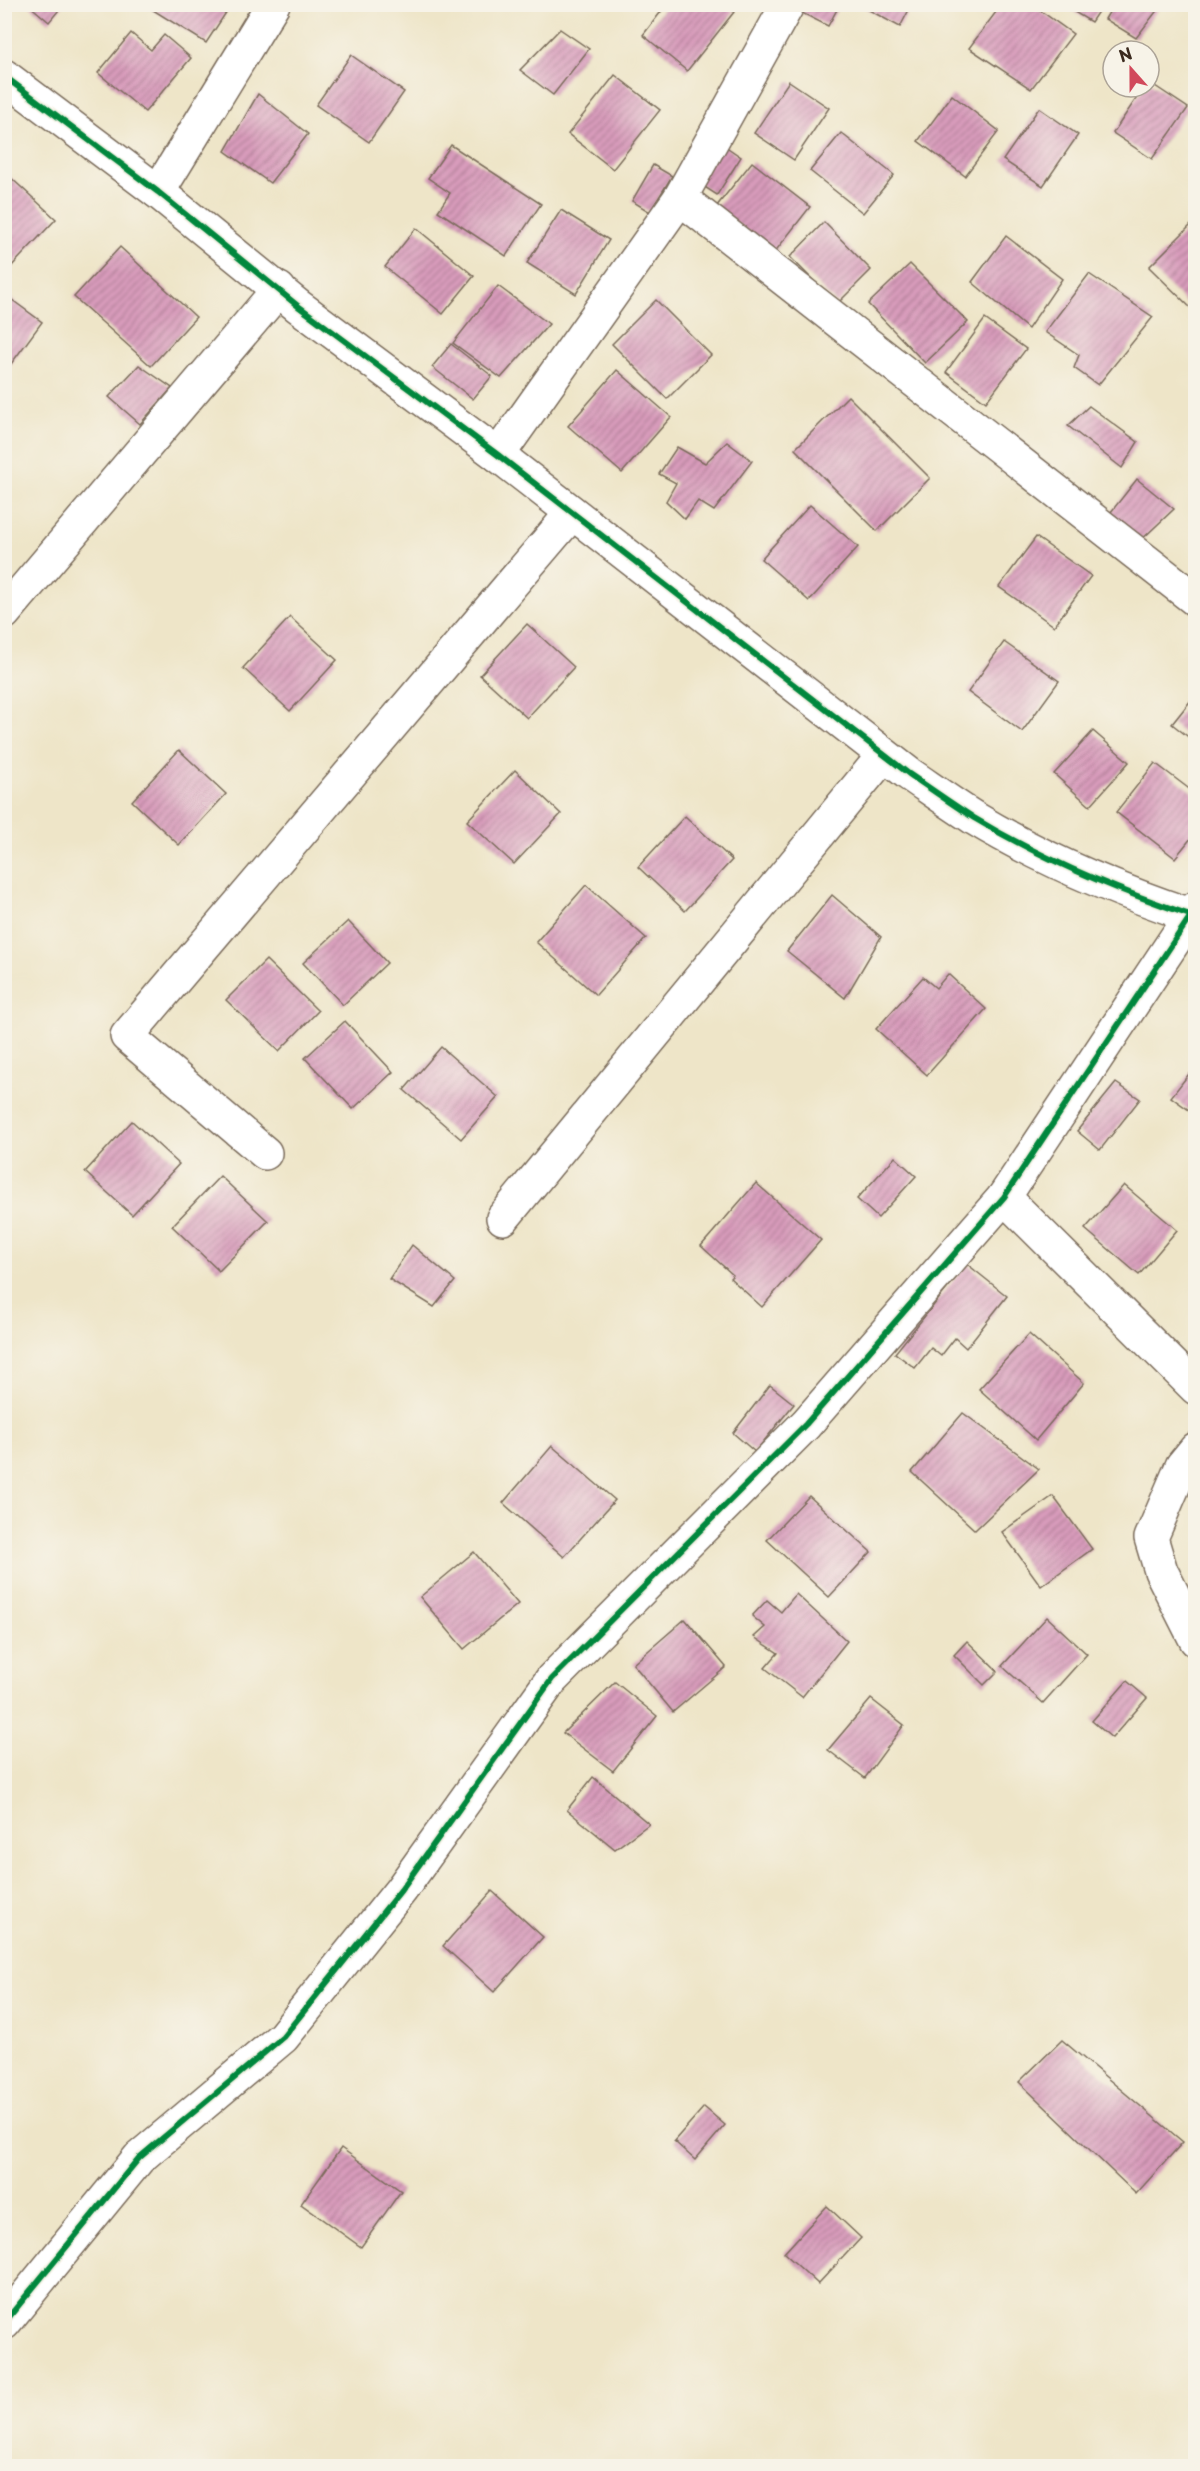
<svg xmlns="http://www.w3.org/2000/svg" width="1200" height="2471" font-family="'Playpen Sans',sans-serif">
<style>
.building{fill:url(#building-hatch)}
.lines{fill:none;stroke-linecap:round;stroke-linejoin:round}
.street-casing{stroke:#7a6b5a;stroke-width:36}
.street{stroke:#fff;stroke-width:33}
.cycleway-casing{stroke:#f7f3e8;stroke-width:10}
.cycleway{stroke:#00873e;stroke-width:6}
</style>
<defs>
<pattern id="building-hatch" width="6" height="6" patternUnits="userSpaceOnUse" patternTransform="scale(1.5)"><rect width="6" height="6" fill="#d89bbb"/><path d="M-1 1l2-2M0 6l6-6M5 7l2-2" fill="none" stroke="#b07f97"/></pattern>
</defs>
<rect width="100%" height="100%" fill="#f7f3e8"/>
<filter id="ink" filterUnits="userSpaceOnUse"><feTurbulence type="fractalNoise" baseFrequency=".0167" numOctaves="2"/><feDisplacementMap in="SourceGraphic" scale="12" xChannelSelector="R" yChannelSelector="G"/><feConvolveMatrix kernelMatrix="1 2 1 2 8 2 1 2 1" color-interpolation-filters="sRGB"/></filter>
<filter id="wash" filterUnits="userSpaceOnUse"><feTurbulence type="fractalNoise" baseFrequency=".008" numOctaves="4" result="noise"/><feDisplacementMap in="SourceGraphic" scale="24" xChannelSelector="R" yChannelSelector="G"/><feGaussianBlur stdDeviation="1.35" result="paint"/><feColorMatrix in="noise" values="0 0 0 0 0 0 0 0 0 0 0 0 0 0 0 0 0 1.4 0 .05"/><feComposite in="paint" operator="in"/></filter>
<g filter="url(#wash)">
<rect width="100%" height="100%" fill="#eee5c8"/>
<g id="blocks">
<g class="building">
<polygon points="28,4 64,4 49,22"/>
<polygon points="667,4 724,4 734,12 687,71 643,35"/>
<polygon points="804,4 840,4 828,26 800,12"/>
<polygon points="858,4 912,4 900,27"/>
<polygon points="1002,4 1031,4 1073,34 1031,89 969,48"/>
<polygon points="1061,4 1103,4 1091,22"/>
<polygon points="1114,4 1162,4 1136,38 1105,19"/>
<polygon points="145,5 231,5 206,43"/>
<polygon points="560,29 589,49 553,95 520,70"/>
<polygon points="131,33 151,50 164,35 191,58 145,112 98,73"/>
<polygon points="351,55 404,92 369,142 316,105"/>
<polygon points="615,75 660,110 613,169 568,134"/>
<polygon points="789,81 829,108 794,160 754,133"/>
<polygon points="1149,82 1188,108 1152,159 1113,133 1144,87 1149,87"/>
<polygon points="258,94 308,134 270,183 225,151"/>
<polygon points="952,95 999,131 965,176 918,141"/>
<polygon points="1039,108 1078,135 1043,186 1003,160"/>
<polygon points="841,133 894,175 863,213 810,171"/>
<polygon points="722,144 741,157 717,195 697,182"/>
<polygon points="451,145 541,204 506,256 438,211 450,193 428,178"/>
<polygon points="752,162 810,207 774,253 716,207"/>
<polygon points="653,165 672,176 650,212 632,201"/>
<polygon points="9,176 56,219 8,270 5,266 5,181"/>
<polygon points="561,210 609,240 576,294 527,263"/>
<polygon points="1196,220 1196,313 1149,267"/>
<polygon points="824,222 871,270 837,304 790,257"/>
<polygon points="416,228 474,276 443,314 385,267"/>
<polygon points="1006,236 1062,279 1028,329 972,282"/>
<polygon points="120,247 196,317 151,366 74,297"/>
<polygon points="910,264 968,322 925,363 868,304"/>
<polygon points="1089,274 1153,317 1098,385 1074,368 1079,355 1045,332"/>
<polygon points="498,286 549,324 501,378 453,343"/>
<polygon points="4,294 42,322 11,364 4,359"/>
<polygon points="656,300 711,355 667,399 612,344"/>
<polygon points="985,319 1026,349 986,402 946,372"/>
<polygon points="451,344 492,376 473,399 432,367"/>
<polygon points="139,365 172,388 140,424 109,397"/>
<polygon points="617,370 671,417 622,473 568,426"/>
<polygon points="848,396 930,478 877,531 795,449"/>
<polygon points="1089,406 1138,442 1122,468 1068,426"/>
<polygon points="727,442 752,461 714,511 698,501 685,519 666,501 676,483 659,474 677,447 705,463"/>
<polygon points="1137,479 1174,509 1138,543 1107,517"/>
<polygon points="810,505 858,547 809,601 761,559"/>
<polygon points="1036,537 1091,576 1054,626 999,587"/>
<polygon points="290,617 337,660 290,711 243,668"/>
<polygon points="527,624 574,667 527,718 480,675"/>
<polygon points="1004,642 1059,681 1022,732 968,692"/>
<polygon points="1196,694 1196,743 1172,724"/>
<polygon points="1093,731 1129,762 1090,806 1054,774"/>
<polygon points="179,750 226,794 179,845 132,801"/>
<polygon points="1155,763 1196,794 1196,832 1175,858 1116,812"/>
<polygon points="515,770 561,814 514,864 467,821"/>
<polygon points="685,816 732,860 685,911 638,867"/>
<polygon points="586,885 646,938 596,995 536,942"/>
<polygon points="832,895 881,937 845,998 787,951"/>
<polygon points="348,921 387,963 343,1005 303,963"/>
<polygon points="266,960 318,1011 279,1051 226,1000"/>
<polygon points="948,974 986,1009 927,1075 876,1029 923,977 936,988"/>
<polygon points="345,1021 393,1072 353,1109 305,1058"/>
<polygon points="441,1047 498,1097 461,1139 404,1090"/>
<polygon points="1196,1065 1196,1115 1171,1097"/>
<polygon points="1116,1083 1140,1099 1100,1150 1077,1131"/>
<polygon points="132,1121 179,1164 132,1215 85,1172"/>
<polygon points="895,1157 916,1176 878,1218 857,1199"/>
<polygon points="220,1176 268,1221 219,1271 172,1226"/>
<polygon points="756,1183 821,1240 762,1307 730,1278 733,1275 701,1246"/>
<polygon points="1124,1185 1177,1230 1139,1275 1085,1229"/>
<polygon points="412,1245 455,1281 434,1307 389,1279"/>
<polygon points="967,1264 1007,1296 966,1348 955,1338 941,1356 931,1348 915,1368 895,1353"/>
<polygon points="1029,1334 1084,1383 1036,1440 979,1389"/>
<polygon points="770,1385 794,1404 755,1452 733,1433"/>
<polygon points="963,1413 1039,1469 975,1530 912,1472"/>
<polygon points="552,1446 615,1500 564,1557 503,1503"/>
<polygon points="809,1496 871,1552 829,1597 767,1540"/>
<polygon points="1053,1496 1092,1549 1041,1586 1002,1532"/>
<polygon points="474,1552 518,1604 464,1649 420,1597"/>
<polygon points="796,1594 847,1641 802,1697 765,1668 778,1653 754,1637 765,1627 752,1616 767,1600 781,1612"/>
<polygon points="1047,1617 1087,1654 1043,1703 1002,1666"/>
<polygon points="685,1619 726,1667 673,1712 633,1664"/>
<polygon points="967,1641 998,1671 984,1685 954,1655"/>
<polygon points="1127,1681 1147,1698 1112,1738 1092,1721"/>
<polygon points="615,1682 657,1716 613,1771 563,1733"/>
<polygon points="871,1699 904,1725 865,1778 828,1750"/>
<polygon points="593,1777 649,1824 615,1849 567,1810"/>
<polygon points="492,1891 543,1937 494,1992 443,1946"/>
<polygon points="1062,2040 1183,2142 1136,2194 1019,2082"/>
<polygon points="704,2107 725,2125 695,2160 674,2141"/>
<polygon points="341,2148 401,2191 361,2247 301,2204"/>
<polygon points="827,2206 861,2238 818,2284 784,2253"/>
</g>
</g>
</g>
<g filter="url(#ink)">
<use href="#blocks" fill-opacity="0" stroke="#7a6b5a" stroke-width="1.5"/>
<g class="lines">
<defs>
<g id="street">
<path d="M4,76L158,192L298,306L498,455L909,774C931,789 952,804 974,818C1042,859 1116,890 1190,915"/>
<polyline points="158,192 273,4"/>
<polyline points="680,198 1196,600"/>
<polyline points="498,455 680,198 788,4"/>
<polyline points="4,613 279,289"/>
<polyline points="265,1153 127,1036 572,513"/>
<polyline points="1004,1197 1196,1388"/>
<polyline points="503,1218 884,755"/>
<polyline points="1196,1449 1182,1466 1151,1538 1161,1571 1196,1640"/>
<polyline points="4,2323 139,2158 283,2037 401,1890 552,1679 806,1424 1004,1197 1196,908"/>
</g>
</defs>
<use href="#street" class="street-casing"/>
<use href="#street" class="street"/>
<defs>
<g id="cycleway">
<path d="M4,76L158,192L298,306L498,455L909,774C931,789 952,804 974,818C1042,859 1116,890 1190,915"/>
<polyline points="4,2323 139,2158 283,2037 401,1890 552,1679 806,1424 1004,1197 1196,908"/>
</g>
</defs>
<use href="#cycleway" class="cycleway-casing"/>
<use href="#cycleway" class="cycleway"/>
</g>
</g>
<rect width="1200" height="2471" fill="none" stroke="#f7f3e8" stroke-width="24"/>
<g transform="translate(1131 69) rotate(339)"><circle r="28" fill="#f7f3e8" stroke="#aca397" stroke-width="1.5"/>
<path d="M0-4.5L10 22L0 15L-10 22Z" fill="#d1495b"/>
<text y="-9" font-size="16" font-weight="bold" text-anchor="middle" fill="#3b2a1e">N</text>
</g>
</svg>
